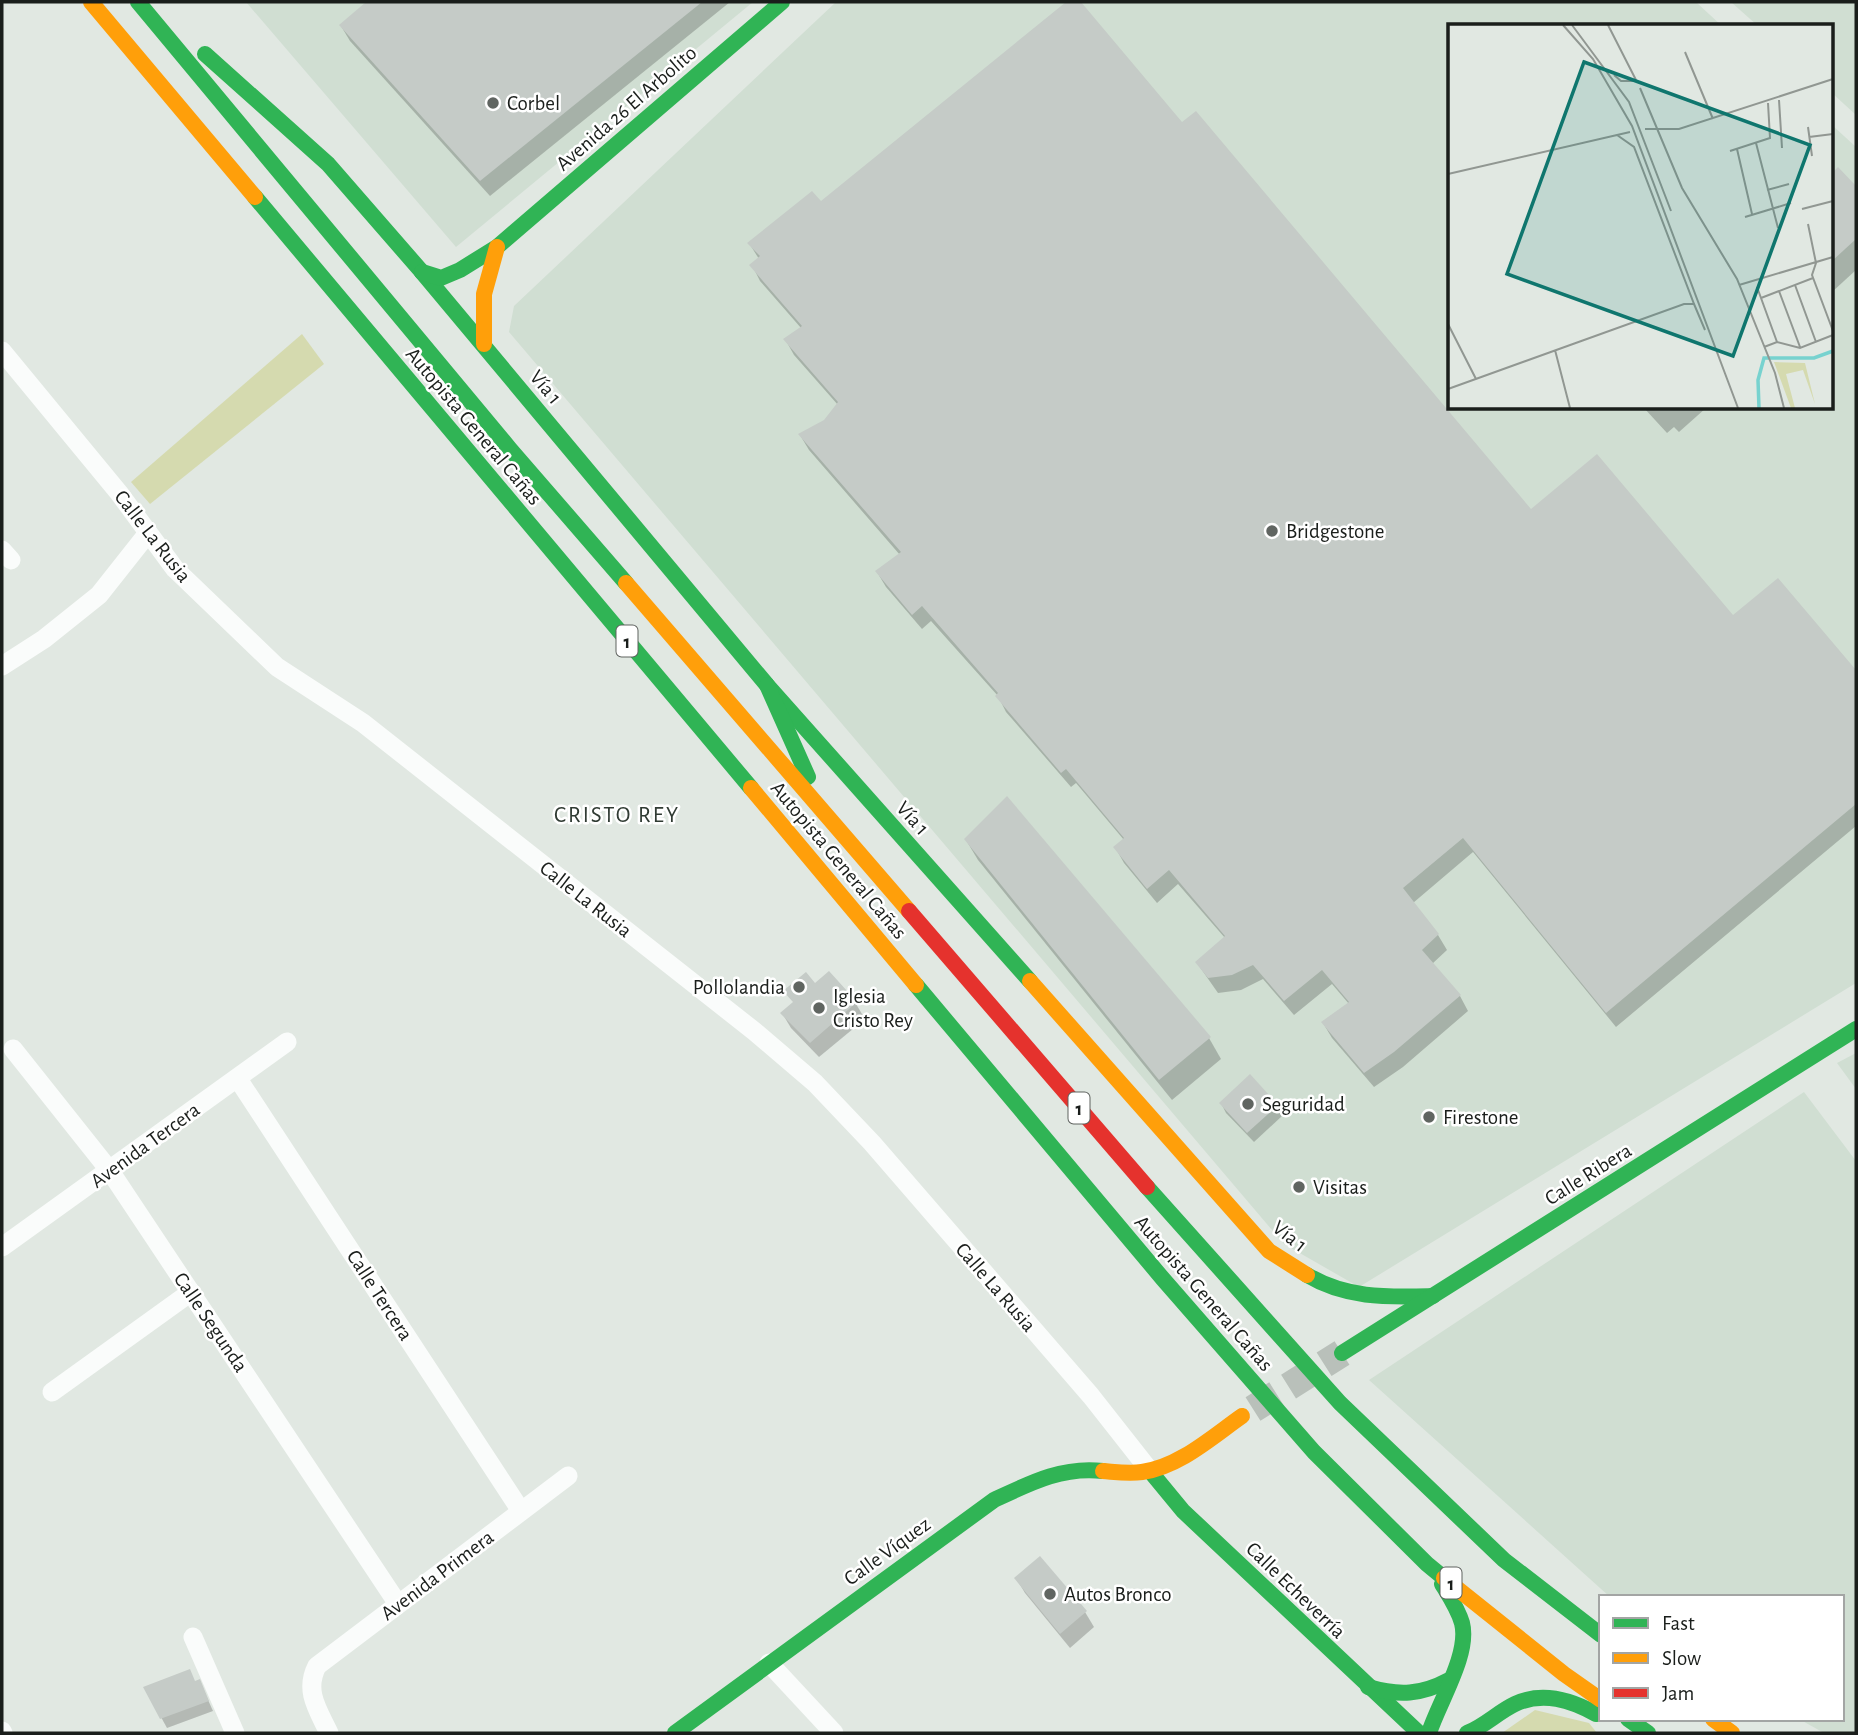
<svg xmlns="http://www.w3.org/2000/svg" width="1858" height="1735" font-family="'Alegreya Sans',sans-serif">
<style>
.built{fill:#d0ded2}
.green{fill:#d5daaf}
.shadow{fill:#0003}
.building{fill:#c5cbc7}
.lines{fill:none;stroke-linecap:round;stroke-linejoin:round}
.secondary-tunnel{stroke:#b9c0ba;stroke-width:28;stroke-dasharray:28 14;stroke-linecap:butt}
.street{stroke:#fafcfb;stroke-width:19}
.fast{stroke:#30b455;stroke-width:16}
.slow{stroke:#ff9f0a;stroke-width:16}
.jam{stroke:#e5322d;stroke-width:16}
.poi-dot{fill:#606561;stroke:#fff;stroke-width:2.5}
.labels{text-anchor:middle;stroke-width:5;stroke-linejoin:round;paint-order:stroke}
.shield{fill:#fff;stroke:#5f625f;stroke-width:2}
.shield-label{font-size:19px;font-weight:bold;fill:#1a1e1b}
.poi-label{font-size:21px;fill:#1a1e1b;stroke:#fff;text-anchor:start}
.street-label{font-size:21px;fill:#1a1e1b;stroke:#fff}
.neighbourhood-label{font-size:23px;letter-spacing:2px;fill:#303b33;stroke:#fff}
.inset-river{fill:none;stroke:#77d2cf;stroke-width:3.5}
.inset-road{fill:none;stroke:#919792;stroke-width:2}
.view{fill:#0f766e;fill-opacity:0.15;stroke:#0f766e;stroke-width:3.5}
.inset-edge{fill:none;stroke:#1a1e1b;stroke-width:3.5}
</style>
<rect width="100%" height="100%" fill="#e1e8e2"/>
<g class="built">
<polygon points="246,2 753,2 456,247"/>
<polygon points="836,2 1696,2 1722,26 1450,26 1450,408 1832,408 1832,125 1856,147 1856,983 1359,1287 1284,1244 509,332 514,306"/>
<polygon points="1731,2 1856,2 1856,115 1832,93 1832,26 1758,26"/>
<polygon points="1856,1053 1856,1089 1837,1063"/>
<polygon points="1804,1092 1856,1161 1856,1733 1824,1733 1799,1719 1842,1719 1842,1597 1610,1597 1369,1380"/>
</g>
<g class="green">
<polygon points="302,334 324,364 150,504 131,482"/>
<polygon points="1535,1710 1589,1723 1597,1733 1502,1733"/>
</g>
<g class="shadow">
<polygon points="368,2 730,2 490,196 350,41 341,26"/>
<polygon points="1069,2 1078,2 1182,125 1531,511 1733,618 1778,580 1856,673 1856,826 1616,1027 1473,852 1413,903 1438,935 1447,950 1432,964 1460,996 1468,1011 1403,1067 1374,1087 1332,1038 1323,1023 1349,1004 1332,984 1294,1015 1263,979 1241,990 1218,993 1197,963 1225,938 1178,884 1157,903 1124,863 1115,847 1124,840 1076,783 1071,787 1006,712 998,696 931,621 922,629 886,587 877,572 900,555 809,450 800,435 825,422 838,405 794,355 785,339 801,328 760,281 752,265 759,259 749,243 821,203"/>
<polygon points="1838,169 1856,189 1856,270 1832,292 1832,175"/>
<polygon points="1644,408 1706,408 1679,432 1674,427 1667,433"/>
<polygon points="966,840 1209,1038 1221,1059 1172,1100 978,860"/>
<polygon points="829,973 856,1004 865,1019 819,1057 791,1028 782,1013"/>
<polygon points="1249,1077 1276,1107 1282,1116 1254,1142 1226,1113 1221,1103"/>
<polygon points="1016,1578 1085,1612 1094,1627 1070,1648 1025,1593"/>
<polygon points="195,1683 204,1691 213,1711 167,1728 145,1688"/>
</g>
<g class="building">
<polygon points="366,2 702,2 480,181 339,25"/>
<polygon points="1066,2 1081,2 1182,122 1196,111 1531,509 1597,454 1733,615 1778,578 1856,670 1856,804 1606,1013 1463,838 1403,888 1439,934 1422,950 1461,995 1394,1052 1364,1073 1321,1022 1349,1002 1322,970 1284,1001 1253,965 1232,975 1208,978 1195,962 1225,936 1169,870 1147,889 1113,847 1124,838 1066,769 1061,773 995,696 998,693 922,606 912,615 875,571 901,552 798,434 824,420 838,402 783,339 802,326 749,265 760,256 747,243 812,191 821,201"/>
<polygon points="1838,167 1856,186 1856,239 1832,261 1832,173"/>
<polygon points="1007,796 1211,1037 1159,1080 964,839"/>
<polygon points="829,971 857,1002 810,1043 780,1013 793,1002 783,991 806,972 815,983"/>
<polygon points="1250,1074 1278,1105 1247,1133 1219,1103"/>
<polygon points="1040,1556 1087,1611 1060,1634 1014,1578"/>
<polygon points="190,1669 195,1681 200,1679 209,1701 160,1719 143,1687"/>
</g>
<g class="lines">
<polyline class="secondary-tunnel" points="1253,1409 1342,1353"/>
<g class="street">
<polyline points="2,351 119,493 175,569 277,667 363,723 754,1031 815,1083 872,1143 1091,1396 1150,1471"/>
<polyline points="2,550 11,560"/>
<polyline points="2,666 44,639 99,595 148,533"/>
<polyline points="13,1049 110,1171 398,1604"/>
<polyline points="238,1079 521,1511"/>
<polyline points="2,1247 287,1042"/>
<polyline points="52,1392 191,1292"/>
<polyline points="193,1637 235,1733"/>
<polyline points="769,1663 834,1733"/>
<polyline points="2,1731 3,1733"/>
<path d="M329,1733C318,1710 304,1691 317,1666L568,1476"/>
</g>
<g class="fast">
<polyline points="138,2 510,449 626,583"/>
<polyline points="205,54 328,164 422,272"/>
<polyline points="255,197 751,788"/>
<polyline points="422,272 767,685 1030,981"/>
<polyline points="422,272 441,278 460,270 497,247 782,2"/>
<polyline points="767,685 808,777"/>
<polyline points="916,985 1163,1279 1314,1452 1427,1564 1444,1578"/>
<polyline points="1147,1187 1340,1403 1504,1560 1601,1635"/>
<path d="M1307,1275C1347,1299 1388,1297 1433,1296"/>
<polyline points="1342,1353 1856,1029"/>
<polyline points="1150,1471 1183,1511 1419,1733"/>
<path d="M1368,1687C1399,1696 1421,1695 1449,1680"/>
<polyline points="1628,1719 1648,1733"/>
<path d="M675,1733L994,1500C1030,1483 1063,1466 1103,1471"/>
<path d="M1429,1733C1439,1702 1470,1654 1462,1623C1458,1609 1450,1597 1442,1584"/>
<path d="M1467,1733C1485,1726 1498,1712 1515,1704C1543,1691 1571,1700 1596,1714"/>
</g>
<g class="slow">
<polyline points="91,2 255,197"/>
<polyline points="484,344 484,294 497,247"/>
<polyline points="626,583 909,911"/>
<polyline points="751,788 916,985"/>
<polyline points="1030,981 1269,1251 1307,1275"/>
<path d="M1103,1471C1116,1472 1129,1474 1142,1472C1179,1467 1212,1437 1242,1416"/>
<polyline points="1444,1578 1564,1674 1601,1700"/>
<polyline points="1713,1719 1732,1733"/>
</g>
<polyline class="jam" points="909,911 1147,1187"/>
</g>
<g class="poi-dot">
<circle cx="493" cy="103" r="7"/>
<circle cx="1272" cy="531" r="7"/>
<circle cx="799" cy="987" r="7"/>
<circle cx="819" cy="1008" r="7"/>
<circle cx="1248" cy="1104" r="7"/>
<circle cx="1429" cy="1117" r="7"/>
<circle cx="1299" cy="1187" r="7"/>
<circle cx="1050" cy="1594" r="7"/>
</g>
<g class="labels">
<g class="shield">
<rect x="616.5" y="625.5" width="21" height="31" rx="5"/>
<rect x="1068.5" y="1092.5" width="21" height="31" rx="5"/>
<rect x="1440.5" y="1567.5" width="21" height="31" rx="5"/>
</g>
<g class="shield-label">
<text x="627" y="648">1</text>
<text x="1079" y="1115">1</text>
<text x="1451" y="1590">1</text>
</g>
<g class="poi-label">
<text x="507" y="110">Corbel</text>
<text x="1286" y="538">Bridgestone</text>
<text x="785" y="994" text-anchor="end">Pollolandia</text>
<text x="833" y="1003">Iglesia<tspan x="833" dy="24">Cristo Rey</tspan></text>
<text x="1262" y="1111">Seguridad</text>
<text x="1443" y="1124">Firestone</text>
<text x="1313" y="1194">Visitas</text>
<text x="1064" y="1601">Autos Bronco</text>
</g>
<g class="street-label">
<text transform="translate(626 108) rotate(-41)" y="7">Avenida 26 El Arbolito</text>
<text transform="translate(546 387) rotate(50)" y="7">Vía 1</text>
<text transform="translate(474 426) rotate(50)" y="7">Autopista General Cañas</text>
<text transform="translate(153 536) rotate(52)" y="7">Calle La Rusia</text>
<text transform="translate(913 818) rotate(48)" y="7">Vía 1</text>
<text transform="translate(839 860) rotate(50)" y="7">Autopista General Cañas</text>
<text transform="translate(586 899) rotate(38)" y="7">Calle La Rusia</text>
<text transform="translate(145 1145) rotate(-36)" y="7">Avenida Tercera</text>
<text transform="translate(1588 1174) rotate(-32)" y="7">Calle Ribera</text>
<text transform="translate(1290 1236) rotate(38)" y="7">Vía 1</text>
<text transform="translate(996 1287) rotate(49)" y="7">Calle La Rusia</text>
<text transform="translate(1204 1293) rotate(49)" y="7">Autopista General Cañas</text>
<text transform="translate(380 1295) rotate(57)" y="7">Calle Tercera</text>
<text transform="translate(211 1322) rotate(56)" y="7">Calle Segunda</text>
<text transform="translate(887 1551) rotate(-36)" y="7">Calle Víquez</text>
<text transform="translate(437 1575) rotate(-37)" y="7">Avenida Primera</text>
<text transform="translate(1296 1590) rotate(44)" y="7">Calle Echeverría</text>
</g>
<g class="neighbourhood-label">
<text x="617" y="822">CRISTO REY</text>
</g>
</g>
<g transform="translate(1448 24)">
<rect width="385" height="385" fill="#e1e8e2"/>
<path d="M326,338L357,339L367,380L355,346L338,350L347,384H343Z" fill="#d5daaf"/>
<path class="inset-river" d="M311,384L310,356L316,334H366L385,327"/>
<path class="inset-road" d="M115,1L145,35L184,102L290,384M124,1L181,78L223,187M160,1L188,56M237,28L265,95M166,51L173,57H189M192,64L234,164L289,255L327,349L336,384M331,76L334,124M360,103L364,132M197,105H231L385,55M361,113L385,110M308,119L330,204M289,125L304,190M282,127L322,114L320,79M0,150L182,108M319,166L341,160M354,185L385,177M297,193L343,179M360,200L368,239L364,251L385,307M291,261L385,233M347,261L368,318M309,263L329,318M331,267L352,323M313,274L365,254M246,280L257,306M0,300L28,355M316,323L329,318L352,324L385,311M107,326L122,384M0,365L236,280H246L186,123L169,111"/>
<path class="view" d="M136,38L362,121L285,332L59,250Z"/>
<rect width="385" height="385" class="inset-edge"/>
</g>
<rect width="1858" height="1735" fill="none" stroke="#1a1e1b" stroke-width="7"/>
<rect x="1599" y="1595" width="245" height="126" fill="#ffffff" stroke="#a3a5a4" stroke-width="2"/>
<rect x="1613" y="1618" width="35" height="10" fill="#30b455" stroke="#a3a5a4" stroke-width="2"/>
<text x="1662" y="1630" font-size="21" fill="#1a1e1b">Fast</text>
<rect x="1613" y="1653" width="35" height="10" fill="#ff9f0a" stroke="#a3a5a4" stroke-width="2"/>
<text x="1662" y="1665" font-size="21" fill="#1a1e1b">Slow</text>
<rect x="1613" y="1688" width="35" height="10" fill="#e5322d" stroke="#a3a5a4" stroke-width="2"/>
<text x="1662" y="1700" font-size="21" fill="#1a1e1b">Jam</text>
</svg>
